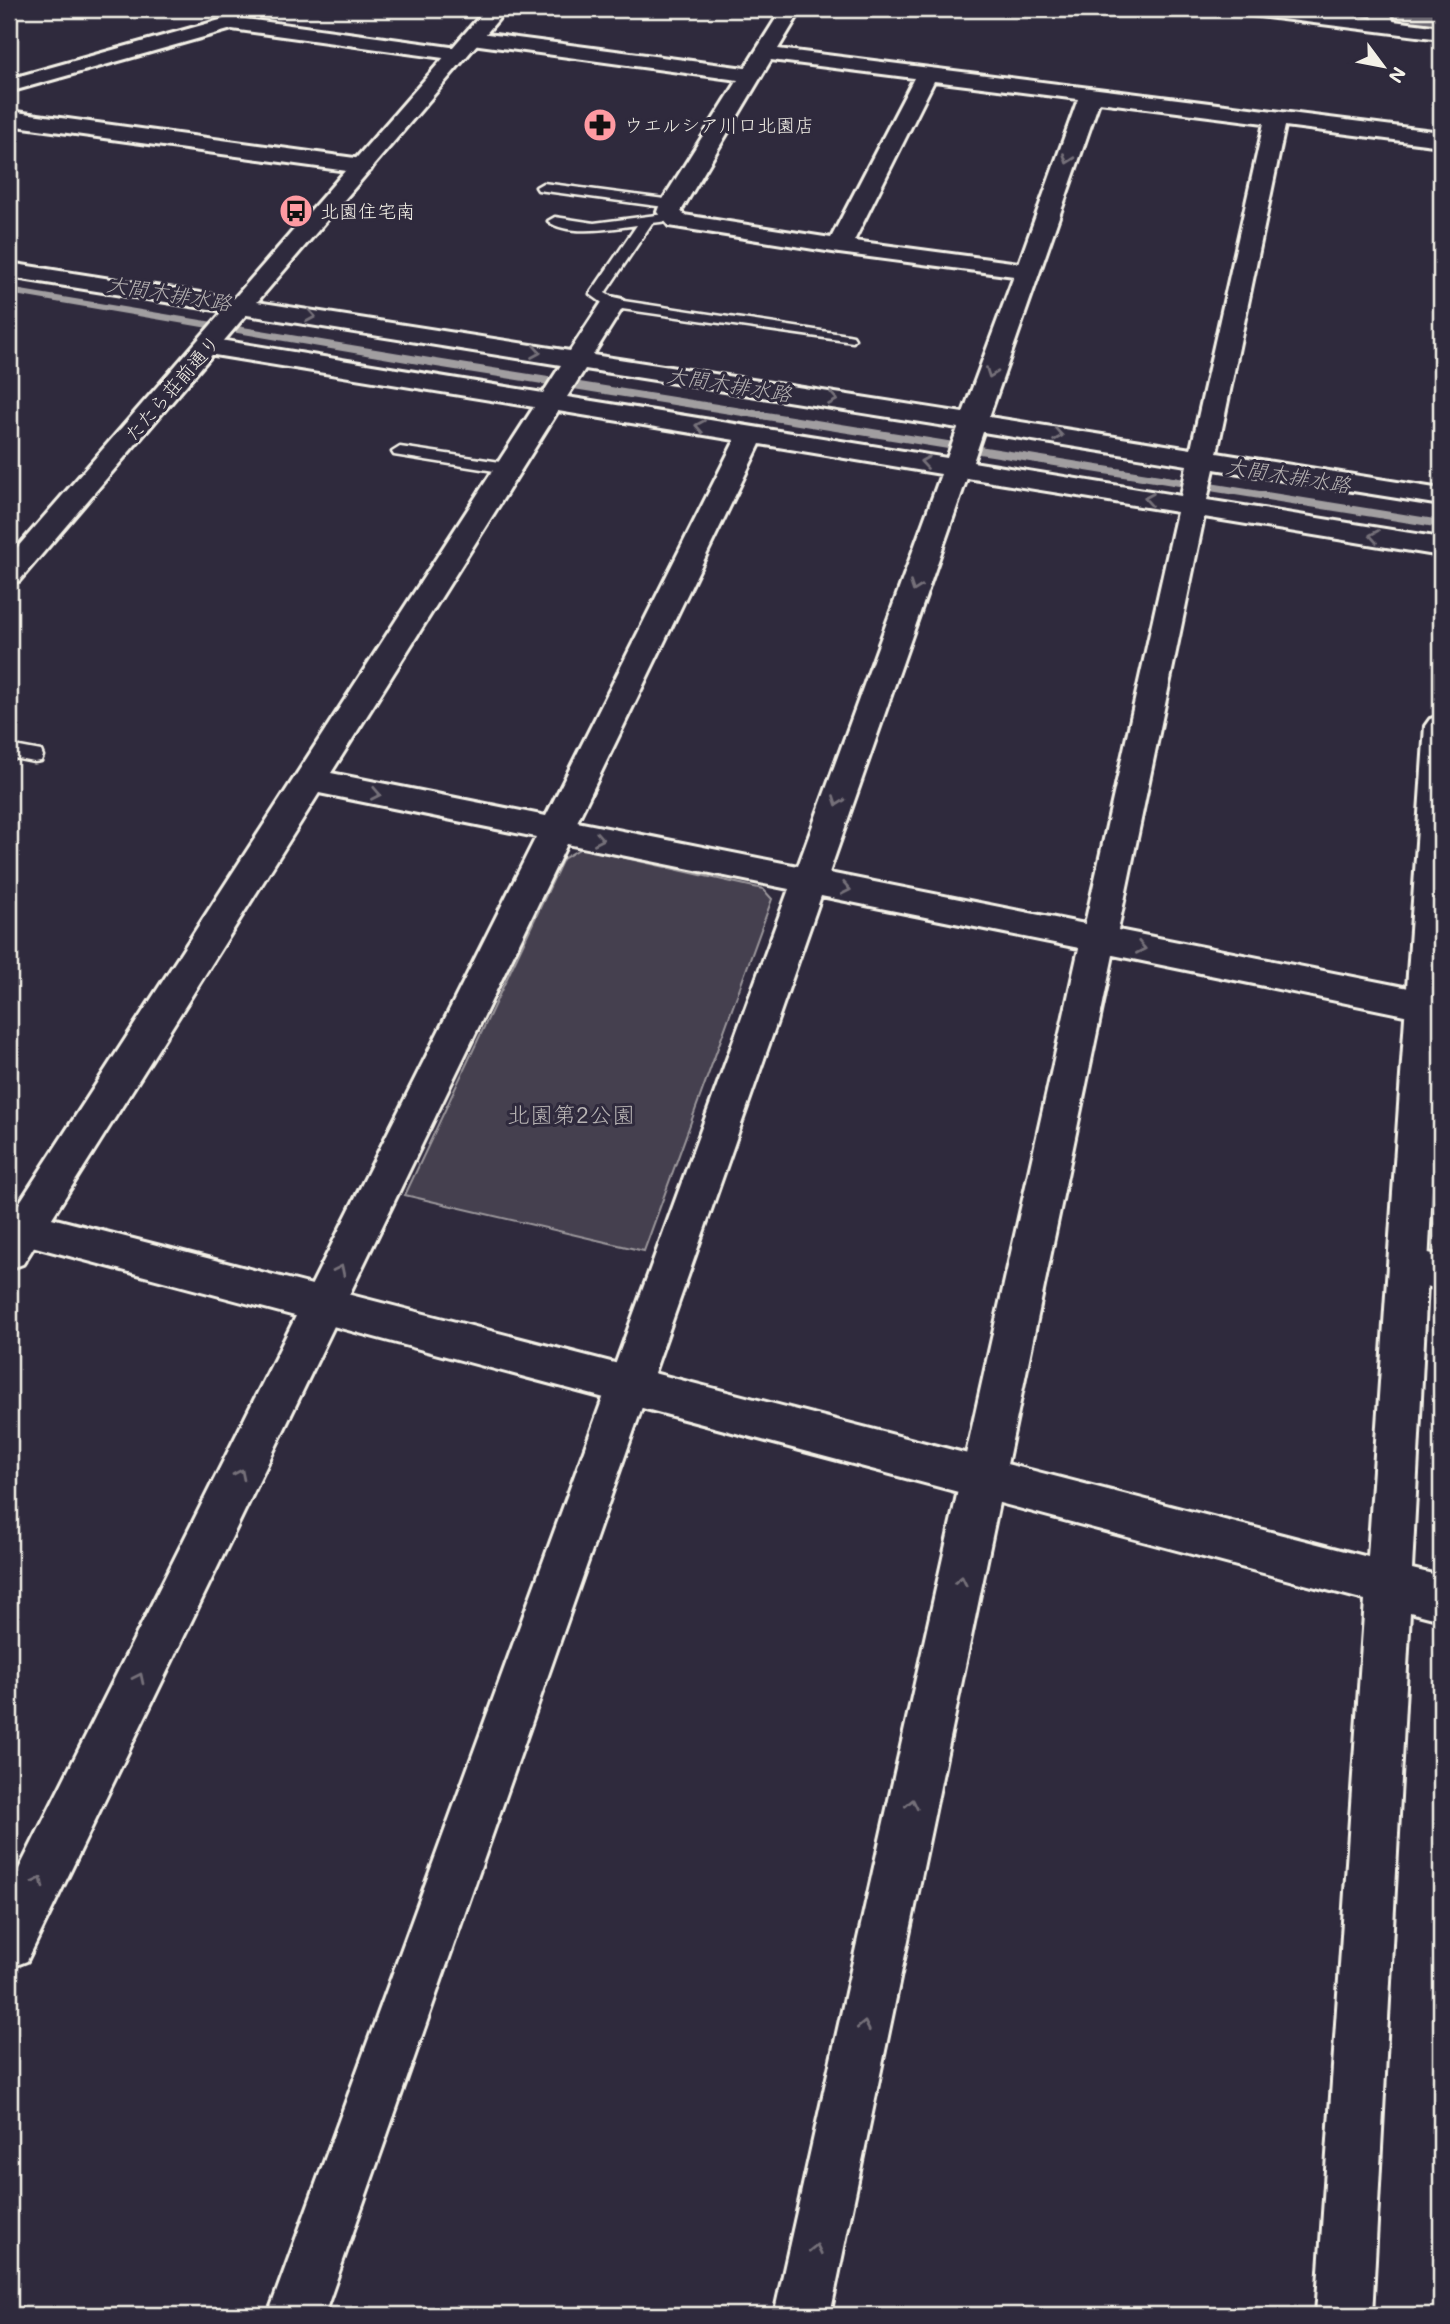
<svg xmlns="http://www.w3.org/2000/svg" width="1450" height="2324" font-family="Mali,'Klee One',sans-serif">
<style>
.green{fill:#454050;stroke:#9c989c;stroke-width:2}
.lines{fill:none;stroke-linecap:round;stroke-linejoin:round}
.stream{fill:#a19ea0;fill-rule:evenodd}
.river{fill:#6a6670;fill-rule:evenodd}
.service-casing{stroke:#f4f1e8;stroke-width:5}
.minor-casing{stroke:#f4f1e8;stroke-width:6}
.tertiary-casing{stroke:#f4f1e8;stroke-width:6}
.secondary-casing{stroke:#f4f1e8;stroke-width:6}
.service{fill:#2f2a3d;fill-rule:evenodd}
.minor{fill:#2f2a3d;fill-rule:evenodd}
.tertiary{fill:#2f2a3d;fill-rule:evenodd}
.secondary{fill:#2f2a3d;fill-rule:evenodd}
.oneway{stroke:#747079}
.labels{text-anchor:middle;stroke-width:6;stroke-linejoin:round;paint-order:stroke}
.far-poi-label{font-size:19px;fill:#f4f1e8;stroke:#2f2a3d;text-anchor:start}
.far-street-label{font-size:19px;fill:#f4f1e8;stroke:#2f2a3d}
.far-water-label{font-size:21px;font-style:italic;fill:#b6b2b2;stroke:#2f2a3d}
.park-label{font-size:23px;fill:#b7b3b3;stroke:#2f2a3d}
</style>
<rect width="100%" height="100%" fill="#2f2a3d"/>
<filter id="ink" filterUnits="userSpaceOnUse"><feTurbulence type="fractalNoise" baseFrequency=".0143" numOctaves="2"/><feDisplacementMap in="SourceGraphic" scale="14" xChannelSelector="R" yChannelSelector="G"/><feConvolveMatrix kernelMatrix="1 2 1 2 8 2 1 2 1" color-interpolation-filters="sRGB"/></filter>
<g filter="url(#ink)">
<polygon class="green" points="581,848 763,889 772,899 644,1251 405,1195 563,859"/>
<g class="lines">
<polygon class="stream" points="9,288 430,358 1441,520 1441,528 430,366 9,294"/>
<polygon class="river" points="1377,9 1441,9 1441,31 1385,21"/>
<defs>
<g id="service">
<polygon points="543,183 672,200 679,204 672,208 538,190 536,187"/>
<path d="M672,213L677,214V220L652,223L605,293L617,300L848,335L853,336L855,339L853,342L608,307L590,294L637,225C614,228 567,237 548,221L555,217L594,223Z"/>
<polygon points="400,447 507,463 515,468 507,473 394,455 392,452"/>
<polygon points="9,745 41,751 43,756 41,761 34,762 9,757"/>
</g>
<g id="minor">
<path d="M782,9H802L778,49L1441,132V146L1285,126L1217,453L1441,489V505L1214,469L1207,500L1441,538V556L1204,517L1118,930L1424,991L1437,995L1441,1006L1437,1015L1424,1019L1113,955L830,2315H774L1079,948L821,896L324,2315H268L789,889L567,844L27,1961L9,1968V1889L536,837L319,793L23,1264L9,1269V1219L534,407L208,354L199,351L195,346L199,341L208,338L543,393L561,365L9,277V263L570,351L604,299L613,297L622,299L625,304L593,355L963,413L1014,276L839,253L669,226L657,212L660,204L738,80L472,44L465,42L462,38L465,34L472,32L745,68ZM771,60L914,78L831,238L684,215L681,211ZM934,81L1078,99L1019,263L854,241ZM1099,102L1264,123L1191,449L989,417ZM585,369L958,428L947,458L567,397ZM558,411L735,440L546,816L331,773ZM983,432L1187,465L1181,496L973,462ZM760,444L941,474L798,866L577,822ZM967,478L1177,512L1085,924L829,873Z"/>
<polygon points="1369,9 1389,9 1395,26 1392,30 1378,30"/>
<polygon points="231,17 458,48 465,50 468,54 465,58 458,60 232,29 9,92 9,79"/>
<polygon points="9,111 362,159 370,161 373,166 370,171 362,173 9,125"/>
<polygon points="1408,1248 1441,1256 1441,1290 1394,1277 1388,1265 1394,1253"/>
</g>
<g id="tertiary">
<polygon points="486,9 507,9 19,581 9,584 9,557"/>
<polygon points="1441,716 1441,1018 1412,1569 1441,1576 1441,1620 1410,1612 1372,2315 1316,2315 1365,1600 9,1240 9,1207 1368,1557 1425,726 1430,719"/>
</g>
<polygon id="secondary" points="1241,9 1297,9 1441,27 1441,39 1251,15 1244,13"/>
</defs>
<use href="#service" class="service-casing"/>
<use href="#minor" class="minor-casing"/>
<use href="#tertiary" class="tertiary-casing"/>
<use href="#secondary" class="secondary-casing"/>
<use href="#service" class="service"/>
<use href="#minor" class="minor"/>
<use href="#tertiary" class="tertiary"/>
<use href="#secondary" class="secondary"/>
</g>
<defs><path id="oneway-chevron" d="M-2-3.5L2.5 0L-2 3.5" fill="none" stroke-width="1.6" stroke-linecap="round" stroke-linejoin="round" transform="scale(1.75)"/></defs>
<g class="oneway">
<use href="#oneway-chevron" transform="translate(1068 159) rotate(110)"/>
<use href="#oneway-chevron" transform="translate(311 316) rotate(9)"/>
<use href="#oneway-chevron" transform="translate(536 352) rotate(9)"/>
<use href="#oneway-chevron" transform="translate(991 373) rotate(110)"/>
<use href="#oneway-chevron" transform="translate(833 399) rotate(9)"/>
<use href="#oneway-chevron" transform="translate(700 426) rotate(-170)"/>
<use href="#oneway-chevron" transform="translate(1058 435) rotate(9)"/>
<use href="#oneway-chevron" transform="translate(925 462) rotate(-171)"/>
<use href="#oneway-chevron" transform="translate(1149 499) rotate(-171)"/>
<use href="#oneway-chevron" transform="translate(1374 536) rotate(-171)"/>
<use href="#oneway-chevron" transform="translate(915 587) rotate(110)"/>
<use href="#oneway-chevron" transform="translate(376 794) rotate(11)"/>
<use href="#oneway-chevron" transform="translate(838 801) rotate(110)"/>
<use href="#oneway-chevron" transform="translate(599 839) rotate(11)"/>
<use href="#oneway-chevron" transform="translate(846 889) rotate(11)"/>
<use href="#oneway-chevron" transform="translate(1141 948) rotate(11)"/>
<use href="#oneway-chevron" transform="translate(340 1270) rotate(-64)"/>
<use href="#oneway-chevron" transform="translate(240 1474) rotate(-64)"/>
<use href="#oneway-chevron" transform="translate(961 1581) rotate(-78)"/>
<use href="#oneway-chevron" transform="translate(139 1678) rotate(-64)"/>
<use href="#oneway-chevron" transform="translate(912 1804) rotate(-78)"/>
<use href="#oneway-chevron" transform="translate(39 1882) rotate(-64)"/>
<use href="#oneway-chevron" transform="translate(864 2026) rotate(-78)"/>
<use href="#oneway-chevron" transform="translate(816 2249) rotate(-78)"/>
</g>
</g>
<defs>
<symbol id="pharmacy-disc" viewBox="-11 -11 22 22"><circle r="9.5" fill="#ff9aa2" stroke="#2f2a3d"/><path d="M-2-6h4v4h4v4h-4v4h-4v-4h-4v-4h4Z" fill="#111"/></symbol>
<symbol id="bus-disc" viewBox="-11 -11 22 22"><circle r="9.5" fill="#ff9aa2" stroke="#2f2a3d"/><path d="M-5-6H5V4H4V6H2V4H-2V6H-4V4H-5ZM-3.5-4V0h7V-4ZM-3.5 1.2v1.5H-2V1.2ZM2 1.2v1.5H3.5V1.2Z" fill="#111"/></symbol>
</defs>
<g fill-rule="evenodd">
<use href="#pharmacy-disc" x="581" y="106" width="38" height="38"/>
<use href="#bus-disc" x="277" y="192" width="38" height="38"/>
</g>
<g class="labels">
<g class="far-poi-label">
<text x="624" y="132">ウエルシア川口北園店</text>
<text x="320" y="218">北園住宅南</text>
</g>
<g class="far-street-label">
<text transform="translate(172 388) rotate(-49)" y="7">たたら荘前通り</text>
</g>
<g class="far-water-label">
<text transform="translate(169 294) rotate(9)" y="7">大間木排水路</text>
<text transform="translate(729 385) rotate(9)" y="7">大間木排水路</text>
<text transform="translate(1288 476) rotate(9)" y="7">大間木排水路</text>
</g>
<g class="park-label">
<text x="571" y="1123">北園第2公園</text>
</g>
</g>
<rect width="1450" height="2324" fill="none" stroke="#2f2a3d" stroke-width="35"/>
<rect x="18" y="18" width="1415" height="2289" fill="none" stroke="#f4f1e8" stroke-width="2.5" filter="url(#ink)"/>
<g transform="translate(1383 66) rotate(122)" stroke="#2f2a3d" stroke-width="5" paint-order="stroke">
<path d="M0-5L12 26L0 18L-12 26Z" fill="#f4f1e8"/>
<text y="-10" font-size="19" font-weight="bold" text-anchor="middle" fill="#f4f1e8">N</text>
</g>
</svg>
